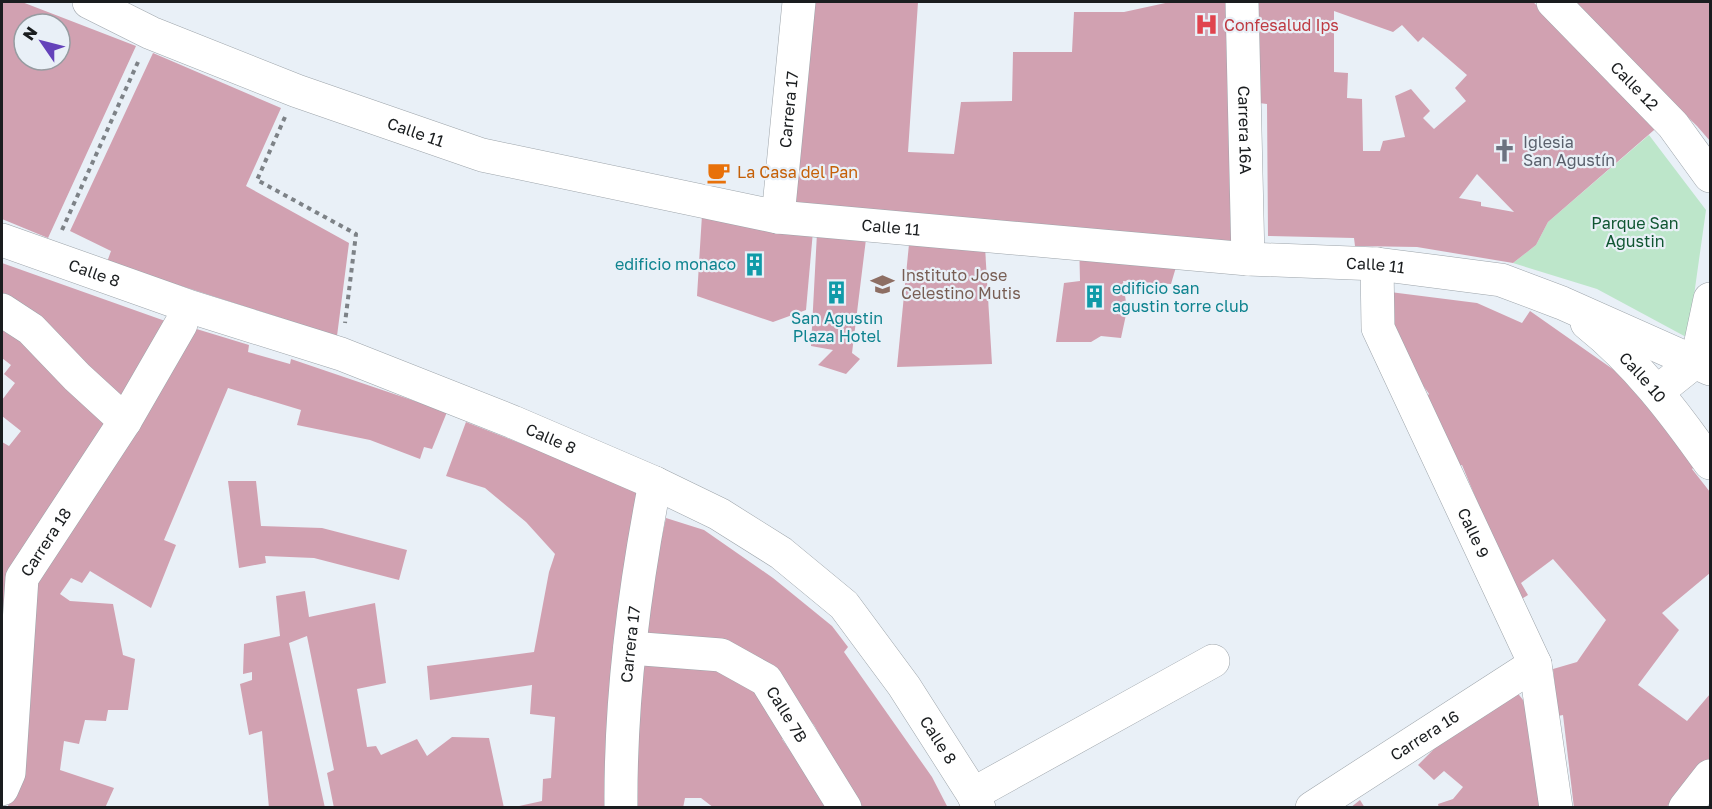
<svg xmlns="http://www.w3.org/2000/svg" width="1712" height="809" font-family="'Golos Text',sans-serif">
<style>
.green{fill:#bde6ca}
.building{fill:#d1a1b1;fill-rule:evenodd}
.lines{fill:none;stroke-linecap:round;stroke-linejoin:round}
.minor-casing{stroke:#9da4aa;stroke-width:34}
.path{stroke:#7d8287;stroke-width:4;stroke-dasharray:4.5 4.5;stroke-linecap:butt}
.minor{stroke:#fff;stroke-width:33}
.labels{text-anchor:middle;stroke-width:4.5;stroke-linejoin:round;paint-order:stroke}
.health-label{font-size:16px;fill:#be3a42;stroke:#e9f0f7;text-anchor:start}
.street-label{font-size:16px;fill:#1a1d1f;stroke:#e9f0f7}
.worship-label{font-size:16px;fill:#5b616d;stroke:#e9f0f7;text-anchor:start}
.food-label{font-size:16px;fill:#c56008;stroke:#e9f0f7;text-anchor:start}
.park-label{font-size:16px;fill:#105632;stroke:#e9f0f7}
.culture-label{font-size:16px;fill:#0d838f;stroke:#e9f0f7;text-anchor:end}
.education-label{font-size:16px;fill:#785e54;stroke:#e9f0f7;text-anchor:start}
</style>
<rect width="100%" height="100%" fill="#e9f0f7"/>
<polygon class="green" points="1649,135 1706,210 1688,338 1597,289 1513,263 1536,245 1548,222"/>
<g class="building">
<path d="M2,2H22L136,46L48,238L2,219ZM24,24H60V60H24Z"/>
<polygon points="814,2 918,2 908,152 954,154 961,102 1012,101 1013,52 1072,52 1074,12 1124,12 1170,2 1228,2 1231,241 1184,240 1171,284 1123,281 1127,310 1121,338 1101,336 1091,342 1056,342 1064,283 1080,281 1079,237 790,218"/>
<path d="M1257,2H1533L1627,87L1661,124L1548,222L1536,245L1513,263L1417,247L1355,246L1354,238L1268,236L1267,104L1259,103ZM1334,11L1393,32L1402,25L1418,42L1423,37L1467,75L1455,88L1466,101L1434,129L1423,118L1430,111L1411,89L1395,96L1405,137L1383,141L1380,151H1363L1362,99L1347,98L1348,73L1334,72ZM1477,174L1514,212L1481,206V202L1459,198Z"/>
<polygon points="1569,2 1710,2 1710,141 1697,126"/>
<polygon points="153,53 281,108 246,186 349,243 337,336 107,262 111,251 70,231"/>
<polygon points="702,215 813,231 806,310 773,322 697,296"/>
<polygon points="817,233 866,239 852,353 860,359 846,374 818,365 833,350 811,346"/>
<polygon points="909,244 985,247 992,364 897,367"/>
<polygon points="2,263 168,322 123,402 33,311 2,293"/>
<polygon points="1390,292 1477,303 1522,323 1530,311 1634,384 1695,466 1692,469 1710,492 1710,573 1662,613 1679,630 1638,685 1687,721 1710,694 1710,758 1688,789 1683,785 1666,808 1574,808 1563,715 1558,716 1553,669 1577,662 1606,620 1553,559 1521,583 1528,595 1515,603 1502,561 1462,465 1455,468 1424,399 1429,394 1399,351 1391,329"/>
<polygon points="2,324 32,346 114,424 16,567 2,697 2,442 9,446 21,431 2,416 2,400 15,383 4,374 11,365 2,358"/>
<polygon points="190,327 249,345 248,352 290,364 291,359 447,412 432,449 424,447 420,459 370,440 297,425 301,410 228,388 164,540 176,545 151,608 90,571 82,583 71,578 60,594 70,601 113,604 123,655 135,659 128,710 108,710 106,721 85,720 79,744 64,741 60,770 114,788 105,808 7,808 20,779 29,583"/>
<polygon points="466,422 645,492 610,808 510,808 542,801 543,779 551,778 555,717 530,714 532,685 430,700 427,666 534,652 549,572 555,554 526,522 485,488 446,476"/>
<polygon points="228,481 256,481 261,526 322,528 407,550 399,580 314,558 265,556 266,563 239,568"/>
<polygon points="666,518 704,530 773,578 832,626 848,647 844,652 932,777 948,808 861,808 814,725 776,677 641,634"/>
<polygon points="305,591 309,617 375,603 386,683 357,689 367,747 376,746 381,755 417,739 427,756 452,737 489,738 504,808 334,808 327,773 334,770 307,636 289,643 325,808 269,808 262,731 249,735 240,684 252,680 252,672 243,674 244,644 280,636 276,596"/>
<polygon points="657,658 704,664 761,688 789,730 782,739 830,808 714,808 701,798 685,798 683,808 636,808 639,677 644,667"/>
<polygon points="1516,691 1531,710 1548,808 1439,808 1438,804 1453,799 1463,787 1444,771 1434,780 1418,765 1453,730"/>
<polygon points="1360,800 1365,808 1350,808"/>
</g>
<g class="lines">
<defs>
<g id="minor">
<path id="s1" d="M89,2L151,33L297,91L482,155L778,217L1248,259L1377,264L1501,280L1562,303L1710,369"/>
<path id="s2" d="M1242,2L1248,259"/>
<path id="s3" d="M1553,2L1673,125L1710,176"/>
<path id="s4" d="M778,217L799,2"/>
<path id="s5" d="M2,240L191,307L341,354L513,422L655,483L719,514L781,553L844,605L904,686L973,794L979,808"/>
<path id="s6" d="M1377,264L1378,328L1535,664L1556,808"/>
<polyline points="2,310 31,329 77,377 125,421"/>
<path id="s7" d="M1587,323C1636,362 1674,412 1710,463"/>
<polyline points="1657,392 1697,360 1710,299"/>
<path id="s8" d="M630,648L721,655L766,680L845,808"/>
<path id="s9" d="M2,789L9,773L22,578L125,421L181,324"/>
<polyline points="973,794 1213,661"/>
<path id="s10" d="M621,808C620,698 634,590 655,483"/>
<path id="s11" d="M1312,808L1535,664"/>
<polyline points="1685,808 1710,776"/>
</g>
</defs>
<use href="#minor" class="minor-casing"/>
<g class="path">
<polyline points="285,117 257,180 356,234 345,323"/>
<polyline points="62,230 138,62"/>
</g>
<use href="#minor" class="minor"/>
</g>
<defs>
<symbol id="hospital-bare" viewBox="-9 -9 18 18"><path d="M-5-5h3v3.5h4V-5h3V5h-3V1.5h-4V5h-3Z" fill="#e0444e" stroke="#e9f0f7" stroke-width="2.5" paint-order="stroke"/></symbol>
<symbol id="church-bare" viewBox="-9 -9 18 18"><path d="M-1.2-6h2.4v3.5h3.3v2.4h-3.3V6h-2.4V-.1h-3.3v-2.4h3.3Z" fill="#6b7280" stroke="#e9f0f7" stroke-width="2.5" paint-order="stroke"/></symbol>
<symbol id="cafe-bare" viewBox="-9 -9 18 18"><path d="M-5.5-4.5H6V0H3Q3 3.5 0 3.5H-2.5Q-5.5 3.5-5.5 0ZM3-3.2v2h1.7v-2ZM-6 4.5H4V6H-6Z" fill="#e8710a" stroke="#e9f0f7" stroke-width="2.5" paint-order="stroke"/></symbol>
<symbol id="building-bare" viewBox="-9 -9 18 18"><path d="M-4-6H4V6H1V3H-1V6H-4ZM-2.5-4.3h1.7v1.8h-1.7ZM.8-4.3h1.7v1.8H.8ZM-2.5-1h1.7V.8h-1.7ZM.8-1h1.7V.8H.8Z" fill="#0f9aa8" stroke="#e9f0f7" stroke-width="2.5" paint-order="stroke"/></symbol>
<symbol id="school-bare" viewBox="-9 -9 18 18"><path d="M0-5L7-2L0 1L-7-2ZM-4 1L0 2.5L4 1V4Q0 6-4 4Z" fill="#8d6e63" stroke="#e9f0f7" stroke-width="2.5" paint-order="stroke"/></symbol>
</defs>
<g fill-rule="evenodd">
<use href="#hospital-bare" x="1190" y="8" width="33" height="33"/>
<use href="#church-bare" x="1488" y="134" width="33" height="33"/>
<use href="#cafe-bare" x="702" y="156" width="33" height="33"/>
<use href="#building-bare" x="738" y="248" width="33" height="33"/>
<use href="#school-bare" x="866" y="268" width="33" height="33"/>
<use href="#building-bare" x="820" y="276" width="33" height="33"/>
<use href="#building-bare" x="1078" y="280" width="33" height="33"/>
</g>
<g class="labels">
<g class="health-label">
<text x="1224" y="31">Confesalud Ips</text>
</g>
<g class="street-label">
<text dy="6" stroke="none"><textPath href="#s3" startOffset="117">Calle 12</textPath></text>
<text dy="6" stroke="none"><textPath href="#s4" startOffset="108">Carrera 17</textPath></text>
<text dy="6" stroke="none"><textPath href="#s2" startOffset="128">Carrera 16A</textPath></text>
<text dy="6" stroke="none"><textPath href="#s1" startOffset="352">Calle 11</textPath></text>
<text dy="6" stroke="none"><textPath href="#s1" startOffset="838">Calle 11</textPath></text>
<text dy="6" stroke="none"><textPath href="#s1" startOffset="1324">Calle 11</textPath></text>
<text dy="6" stroke="none"><textPath href="#s5" startOffset="98">Calle 8</textPath></text>
<text dy="6" stroke="none"><textPath href="#s7" startOffset="78">Calle 10</textPath></text>
<text dy="6" stroke="none"><textPath href="#s5" startOffset="584">Calle 8</textPath></text>
<text dy="6" stroke="none"><textPath href="#s6" startOffset="290">Calle 9</textPath></text>
<text dy="6" stroke="none"><textPath href="#s9" startOffset="256">Carrera 18</textPath></text>
<text dy="6" stroke="none"><textPath href="#s10" startOffset="164">Carrera 17</textPath></text>
<text dy="6" stroke="none"><textPath href="#s8" startOffset="183">Calle 7B</textPath></text>
<text dy="6" stroke="none"><textPath href="#s11" startOffset="134">Carrera 16</textPath></text>
<text dy="6" stroke="none"><textPath href="#s5" startOffset="1088">Calle 8</textPath></text>
</g>
<g class="worship-label">
<text x="1523" y="148">Iglesia<tspan x="1523" dy="18">San Agustín</tspan></text>
</g>
<g class="food-label">
<text x="737" y="178">La Casa del Pan</text>
</g>
<g class="park-label">
<text x="1635" y="229">Parque San<tspan x="1635" dy="18">Agustin</tspan></text>
</g>
<g class="culture-label">
<text x="736" y="270">edificio monaco</text>
<text x="1112" y="294" text-anchor="start">edificio san<tspan x="1112" dy="18">agustin torre club</tspan></text>
<text x="837" y="324" text-anchor="middle">San Agustin<tspan x="837" dy="18">Plaza Hotel</tspan></text>
</g>
<g class="education-label">
<text x="901" y="281">Instituto Jose<tspan x="901" dy="18">Celestino Mutis</tspan></text>
</g>
</g>
<rect width="1712" height="809" fill="none" stroke="#1a1d1f" stroke-width="6"/>
<g transform="translate(42 42) rotate(305)"><circle r="28" fill="#e9f0f7" stroke="#969ca1" stroke-width="1.5"/>
<path d="M0-4.5L10 22L0 15L-10 22Z" fill="#6442ba"/>
<text y="-9" font-size="16" font-weight="bold" text-anchor="middle" fill="#1a1d1f">N</text>
</g>
</svg>
